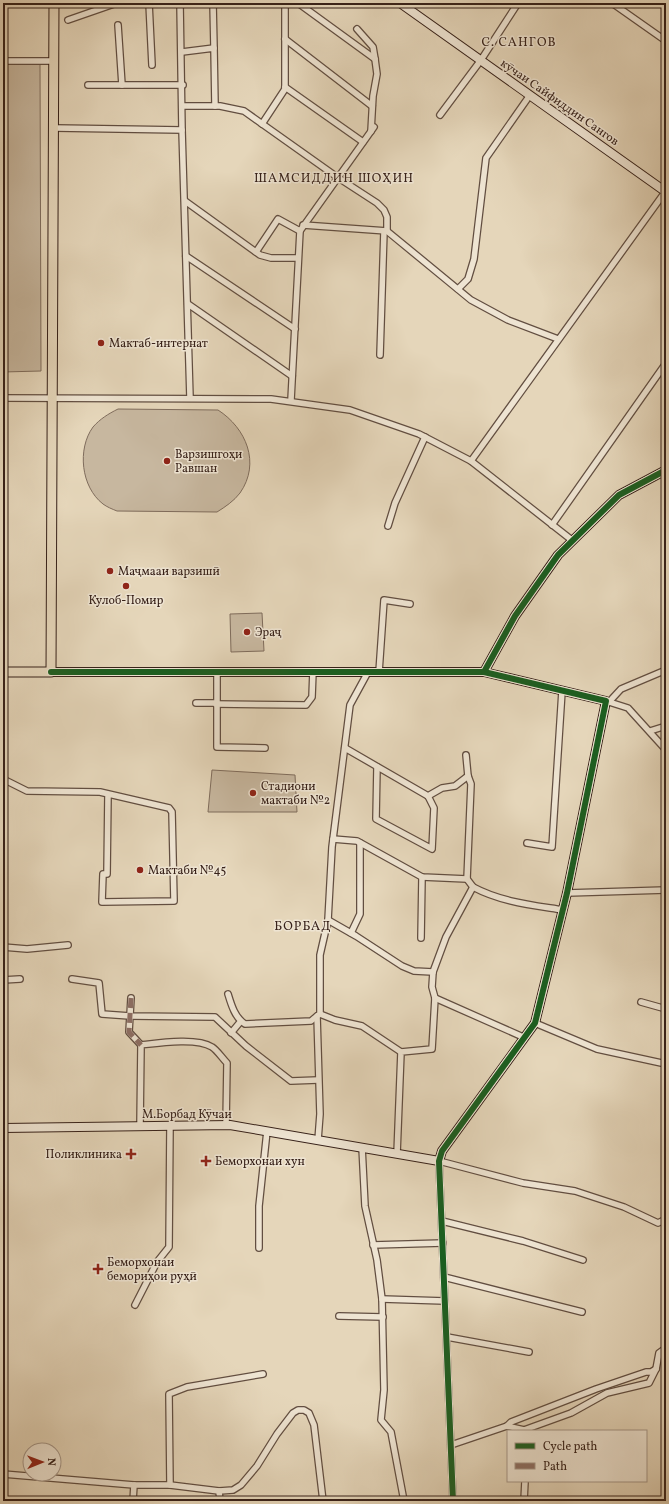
<svg xmlns="http://www.w3.org/2000/svg" width="669" height="1504" font-family="Vollkorn,serif">
<style>
.green{fill:#c7b79f;stroke:#7f6c5c}
.lines{fill:none;stroke-linecap:round;stroke-linejoin:round}
.street-casing{stroke:#624e41;stroke-width:8}
.secondary-casing{stroke:#372119;stroke-width:10}
.primary-casing{stroke:#372119;stroke-width:11}
.street{stroke:#eee4d2;stroke-width:5.5}
.secondary{stroke:#eee4d2;stroke-width:8}
.primary{stroke:#e5d6ba;stroke-width:9}
.quiet{stroke:#8d6e63;stroke-width:5;stroke-dasharray:10 5;stroke-linecap:butt}
.cycleway-casing{stroke:#eee4d2;stroke-width:8}
.cycleway{stroke:#1b5e20;stroke-width:6}
.poi-dot{fill:#8f2418;stroke:#eee4d2;stroke-width:1.5}
.labels{text-anchor:middle;stroke-width:3;stroke-linejoin:round;paint-order:stroke}
.street-label{font-size:12px;fill:#372119;stroke:#eee4d2}
.poi-label{font-size:12px;fill:#372119;stroke:#eee4d2;text-anchor:start}
.neighbourhood-label{font-size:13px;letter-spacing:1px;fill:#372119;stroke:#eee4d2}
</style>
<rect width="100%" height="100%" fill="#e5d6ba"/>
<filter id="stains"><feTurbulence type="fractalNoise" baseFrequency=".005" numOctaves="4"/><feColorMatrix values="0 0 0 0 .2 0 0 0 0 .09 0 0 0 0 .02 0 0 0 .5 -.17"/></filter>
<radialGradient id="worn" r=".72"><stop offset=".6" stop-color="#630" stop-opacity="0"/><stop offset="1" stop-color="#630" stop-opacity=".3"/></radialGradient>
<g class="green">
<polygon points="3,64 40,64 41,371 3,372"/>
<path d="M118,409L218,410C246,428 261,463 240,493C234,501 225,507 217,512L117,511C112,509 107,507 103,504C81,487 77,449 93,427C100,419 108,414 118,409Z"/>
<polygon points="262,613 264,651 231,652 230,614"/>
<polygon points="212,770 295,775 297,812 208,812"/>
</g>
<g class="lines">
<defs>
<g id="street">
<polyline points="149,3 152,65"/>
<polyline points="180,3 182,130"/>
<polyline points="213,3 214,48"/>
<polyline points="298,3 375,59"/>
<polyline points="612,3 666,41"/>
<polyline points="68,4 71,3"/>
<polyline points="68,20 117,3"/>
<polyline points="118,25 122,85"/>
<polyline points="357,29 373,47 375,59 377,74 373,96 371,131"/>
<polyline points="285,39 372,106"/>
<polyline points="182,52 214,48 215,106"/>
<polyline points="3,61 54,61"/>
<polyline points="88,85 183,85"/>
<polyline points="285,87 363,142"/>
<polyline points="183,106 220,106 244,111 337,177 377,203 384,210 387,217 387,231"/>
<polyline points="440,115 481,60 518,3"/>
<polyline points="262,124 285,89 285,3"/>
<polyline points="55,128 182,130 190,398"/>
<polyline points="185,201 260,255 271,258 298,258"/>
<polyline points="303,225 387,231 471,300 508,320 558,339"/>
<polyline points="256,252 278,219 300,231"/>
<polyline points="186,256 295,329"/>
<polyline points="458,289 468,279 474,259 486,158 530,95"/>
<polyline points="188,304 292,376"/>
<polyline points="380,355 384,231"/>
<polyline points="3,398 271,399 350,410 419,434 471,461 573,541"/>
<polyline points="291,400 300,231 374,127"/>
<polyline points="471,461 665,192"/>
<polyline points="552,525 666,363"/>
<polyline points="388,526 395,503 425,437"/>
<polyline points="217,671 217,747 265,748"/>
<polyline points="379,672 384,600 410,604"/>
<polyline points="606,701 628,708 666,750"/>
<polyline points="609,702 621,689 666,670"/>
<polyline points="196,703 216,703"/>
<polyline points="216,704 306,705 312,697 313,671"/>
<polyline points="650,731 666,726"/>
<polyline points="345,748 428,796 442,788 455,786 468,776"/>
<polyline points="466,755 468,776 471,784 467,879 473,887"/>
<polyline points="377,767 376,819 432,849 434,808 428,796"/>
<polyline points="3,779 27,791 100,792 169,808 172,812 174,901 102,902 103,874 107,874 108,794"/>
<polyline points="333,839 357,841 422,877 467,879"/>
<polyline points="527,843 552,847 562,691"/>
<polyline points="567,893 666,890"/>
<polyline points="328,920 356,936 402,966 414,971 433,972"/>
<polyline points="351,933 360,914 360,843"/>
<polyline points="421,938 422,877"/>
<polyline points="3,947 27,949 68,945"/>
<polyline points="72,979 99,983 102,1014 130,1016 215,1017 246,1046 291,1081 318,1080"/>
<polyline points="3,980 20,979"/>
<path d="M228,994C231,1004 235,1018 245,1024L311,1021L317,1016"/>
<polyline points="131,998 129,1032 141,1045"/>
<polyline points="435,998 523,1037"/>
<polyline points="641,1002 666,1009"/>
<polyline points="320,1014 335,1020 362,1026 401,1052"/>
<polyline points="535,1023 597,1049 666,1064"/>
<polyline points="231,1033 241,1021"/>
<path d="M140,1126L141,1045C158,1043 197,1037 212,1047C217,1050 222,1058 227,1063L226,1125"/>
<polyline points="318,1140 320,1114 317,1016 320,1014 320,955 328,920 332,847 350,705 368,672"/>
<polyline points="362,1147 365,1206 377,1260 382,1299 384,1390 381,1420 391,1432 404,1501"/>
<path d="M397,1154L401,1052L432,1049L435,998L432,987L433,972L446,937L473,887C501,902 532,905 563,910"/>
<polyline points="442,1221 523,1241 583,1260"/>
<polyline points="373,1245 443,1243"/>
<polyline points="259,1248 259,1206 267,1131"/>
<polyline points="444,1277 582,1312"/>
<polyline points="382,1299 445,1301"/>
<polyline points="135,1305 157,1262 169,1247 170,1125"/>
<polyline points="339,1316 383,1317"/>
<polyline points="447,1337 529,1352"/>
<polyline points="507,1426 524,1430 571,1413 607,1393 649,1383 656,1369 659,1353 666,1348"/>
<polyline points="451,1445 507,1426 511,1422 596,1389 646,1372 651,1372 656,1369"/>
<polyline points="3,1474 134,1485 170,1485 219,1491 233,1490 241,1485 257,1466 277,1434 293,1413 298,1410 304,1410 309,1413 314,1425 323,1501"/>
<polyline points="170,1485 169,1394 187,1387 263,1374"/>
<polyline points="219,1491 220,1501"/>
<polyline points="133,1501 134,1485"/>
<polyline points="453,1501 439,1161 523,1183 575,1191 624,1207 658,1223 666,1219"/>
<polyline points="524,1501 525,1481"/>
</g>
<g id="secondary">
<polyline points="400,3 666,192"/>
<polyline points="51,672 484,672 515,616 558,555 619,495 666,470"/>
<polyline points="3,1128 230,1125 439,1161 442,1151 535,1023 567,893 606,701 484,672"/>
</g>
<polyline id="primary" points="3,672 51,672 54,3"/>
</defs>
<use href="#street" class="street-casing"/>
<use href="#secondary" class="secondary-casing"/>
<use href="#primary" class="primary-casing"/>
<use href="#street" class="street"/>
<use href="#secondary" class="secondary"/>
<use href="#primary" class="primary"/>
<polyline class="quiet" points="131,998 129,1032 141,1045"/>
<defs>
<g id="cycleway">
<polyline points="51,672 484,672 515,616 558,555 619,495 666,470"/>
<polyline points="453,1501 439,1161 442,1151 535,1023 567,893 606,701 484,672"/>
</g>
</defs>
<use href="#cycleway" class="cycleway-casing"/>
<use href="#cycleway" class="cycleway"/>
</g>
<g class="poi-dot">
<circle cx="101" cy="343" r="4"/>
<circle cx="167" cy="461" r="4"/>
<circle cx="110" cy="571" r="4"/>
<circle cx="126" cy="586" r="4"/>
<circle cx="247" cy="632" r="4"/>
<circle cx="253" cy="793" r="4"/>
<circle cx="140" cy="870" r="4"/>
<path d="M129 1148h4v4h4v4h-4v4h-4v-4h-4v-4h4z"/>
<path d="M204 1155h4v4h4v4h-4v4h-4v-4h-4v-4h4z"/>
<path d="M96 1263h4v4h4v4h-4v4h-4v-4h-4v-4h4z"/>
</g>
<g class="labels">
<g class="street-label">
<text transform="translate(560 102) rotate(35)" y="4">кӯчаи Сайфиддин Сангов</text>
<text x="187" y="1118">М.Борбад Кӯчаи</text>
</g>
<g class="poi-label">
<text x="109" y="347">Мактаб-интернат</text>
<text x="175" y="458">Варзишгоҳи<tspan x="175" dy="14">Равшан</tspan></text>
<text x="118" y="575">Маҷмааи варзишӣ</text>
<text x="126" y="604" text-anchor="middle">Кулоб-Помир</text>
<text x="255" y="636">Эраҷ</text>
<text x="261" y="790">Стадиони<tspan x="261" dy="14">мактаби №2</tspan></text>
<text x="148" y="874">Мактаби №45</text>
<text x="122" y="1158" text-anchor="end">Поликлиника</text>
<text x="215" y="1165">Беморхонаи хун</text>
<text x="107" y="1266">Беморхонаи<tspan x="107" dy="14">бемориҳои руҳӣ</tspan></text>
</g>
<g class="neighbourhood-label">
<text x="519" y="46">С. САНГОВ</text>
<text x="334" y="182">ШАМСИДДИН ШОҲИН</text>
<text x="303" y="930">БОРБАД</text>
</g>
</g>
<rect width="669" height="1504" fill="none" stroke="#e5d6ba" stroke-width="16"/>
<rect x="4" y="4" width="661" height="1496" fill="none" stroke="#372119" stroke-width="2"/>
<rect x="8" y="8" width="653" height="1488" fill="none" stroke="#372119"/>
<rect x="507" y="1430" width="140" height="52" fill="#eee4d2" stroke="#a59688"/>
<rect x="515" y="1443" width="20" height="6" fill="#1b5e20" stroke="#a59688"/>
<text x="543" y="1450" font-size="12" fill="#372119">Cycle path</text>
<rect x="515" y="1463" width="20" height="6" fill="#8d6e63" stroke="#a59688"/>
<text x="543" y="1470" font-size="12" fill="#372119">Path</text>
<g transform="translate(42 1462) rotate(89)"><circle r="19" fill="#eee4d2" stroke="#a59688"/>
<path d="M0-3L7 15L0 10L-7 15Z" fill="#8f2418"/>
<text y="-6" font-size="11" font-weight="bold" text-anchor="middle" fill="#372119">N</text>
</g>
<rect width="100%" height="100%" filter="url(#stains)"/>
<rect width="100%" height="100%" fill="url(#worn)"/>
</svg>
